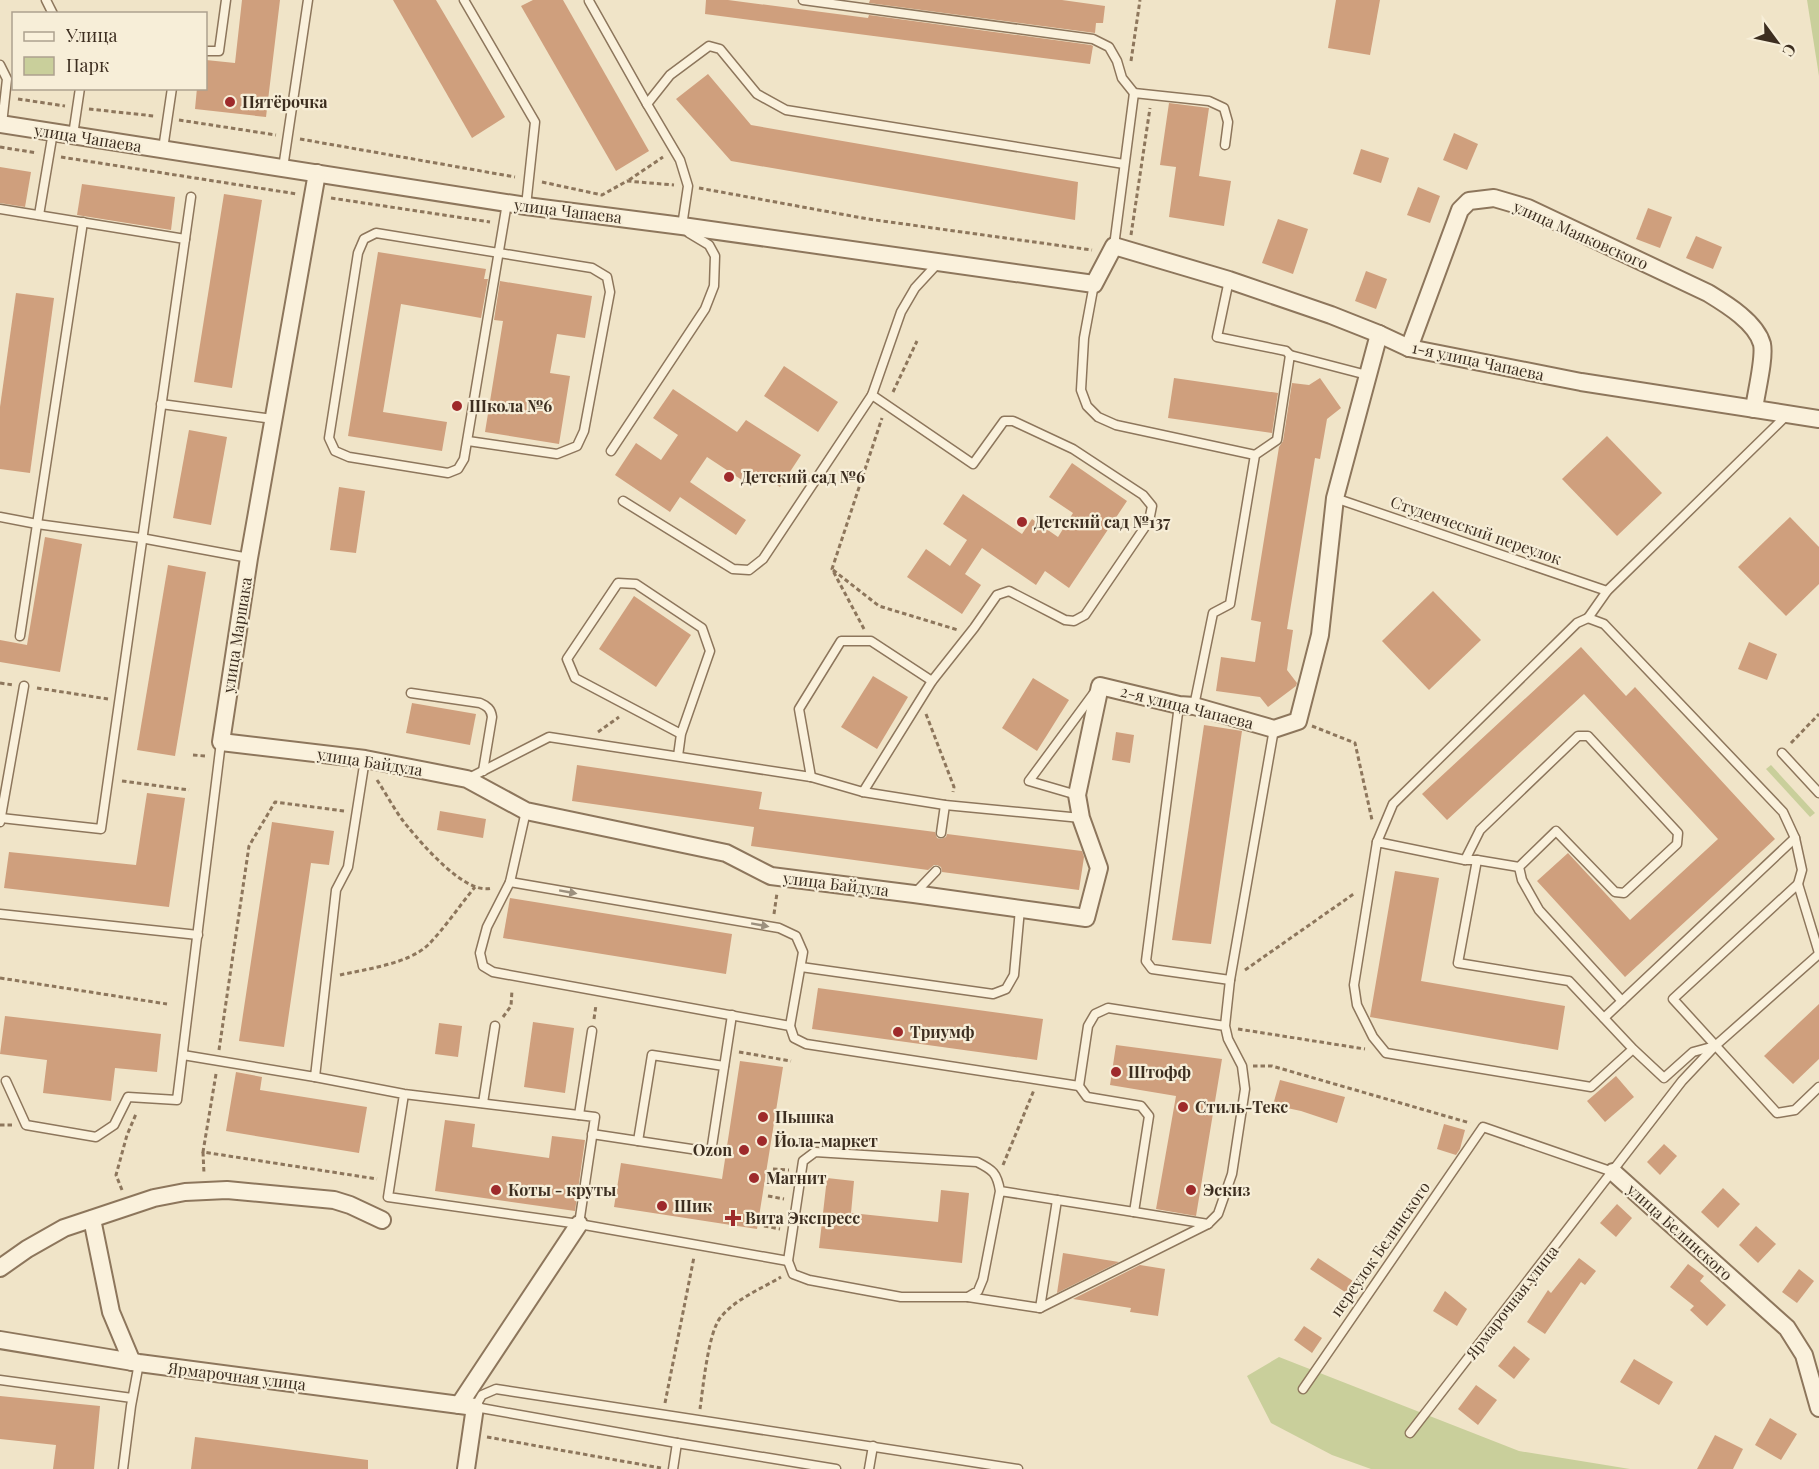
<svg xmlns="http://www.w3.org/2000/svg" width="1819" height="1469" font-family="'Playfair Display',serif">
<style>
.green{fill:#c9cf9b}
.building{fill:#cf9f7d}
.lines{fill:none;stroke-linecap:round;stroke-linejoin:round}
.lane-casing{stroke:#8d765c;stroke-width:11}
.street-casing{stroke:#8d765c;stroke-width:20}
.path{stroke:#8d765c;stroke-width:3;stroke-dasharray:4.5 3;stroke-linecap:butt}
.lane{stroke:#faf1dc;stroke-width:8}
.street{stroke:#faf1dc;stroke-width:16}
.oneway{fill:#9c907e}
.poi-dot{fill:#9e2a2b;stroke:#f7eed8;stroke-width:2}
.labels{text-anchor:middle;stroke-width:4.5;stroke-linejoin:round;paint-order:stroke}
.poi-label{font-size:16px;font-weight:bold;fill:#3d2e20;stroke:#f7eed8;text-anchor:start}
.street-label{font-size:16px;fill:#3d2e20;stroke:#f7eed8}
</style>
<rect width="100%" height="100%" fill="#f0e4c8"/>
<g class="green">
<polygon points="1807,0 1819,0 1819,76"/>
<polygon points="1771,765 1815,813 1810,817 1766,769"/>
<polygon points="1279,1357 1519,1451 1630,1469 1371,1469 1332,1455 1271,1423 1247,1376"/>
</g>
<g class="building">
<polygon points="242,0 280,0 266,117 195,109 197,88 206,88 206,60 235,63"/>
<polygon points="393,0 436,0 505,117 472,138"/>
<polygon points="533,0 563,0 649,151 616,171 521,6"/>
<polygon points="706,0 728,0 868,18 869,15 1091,45 1093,46 1090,64 705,14"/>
<polygon points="870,0 1062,0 1105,6 1103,23 1096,23 1095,33 869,3"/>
<polygon points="1336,0 1380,0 1370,55 1328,48"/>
<polygon points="708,74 751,125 1078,182 1075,220 731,161 676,99"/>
<polygon points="1169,103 1209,108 1199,176 1231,181 1224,226 1169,217 1176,167 1160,165"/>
<polygon points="1454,133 1478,144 1467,170 1443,160"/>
<polygon points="1361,149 1389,158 1381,183 1353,174"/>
<polygon points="0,167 31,172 25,207 0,203"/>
<polygon points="82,184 175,197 171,230 77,215"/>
<polygon points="1418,187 1440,196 1430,223 1407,215"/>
<polygon points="224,194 262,200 232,388 194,382"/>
<polygon points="1648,208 1672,217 1660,248 1636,239"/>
<polygon points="1278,219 1308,229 1293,274 1262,263"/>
<polygon points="1696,236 1722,247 1713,269 1686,258"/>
<polygon points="378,252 486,269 484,279 488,279 481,318 401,304 383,412 447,422 442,451 348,436"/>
<polygon points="1366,271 1387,279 1376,309 1355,301"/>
<polygon points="500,281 592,296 585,338 557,334 550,373 570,376 559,444 485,432 503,321 494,320"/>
<polygon points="16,293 54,298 30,473 0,469 0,407"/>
<polygon points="784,366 838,402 818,432 764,396"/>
<polygon points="1174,378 1278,393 1272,433 1168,418"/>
<polygon points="1320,378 1341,408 1327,419 1320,459 1315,458 1287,629 1293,630 1287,670 1297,683 1296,686 1268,707 1260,697 1216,691 1221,657 1255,662 1261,622 1251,620 1279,447 1283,441 1292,383 1309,385"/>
<polygon points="673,389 737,432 746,420 801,455 780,487 756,471 748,484 707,457 690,482 746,520 736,535 680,497 670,512 615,475 636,443 661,460 678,435 653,418"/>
<polygon points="189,430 227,437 211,525 173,518"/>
<polygon points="1607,436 1662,493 1617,536 1562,479"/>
<polygon points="1072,463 1127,501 1069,588 1045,571 1036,585 982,548 965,574 981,585 962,614 907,577 926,549 950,566 967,540 943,524 963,494 1022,534 1032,519 1058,537 1073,513 1049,497"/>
<polygon points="339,487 365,491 356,553 330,550"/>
<polygon points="1790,517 1819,547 1819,584 1786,616 1738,567"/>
<polygon points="45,537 82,544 60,672 0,662 0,640 27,645"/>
<polygon points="168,565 206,572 175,756 137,750"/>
<polygon points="1433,591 1481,640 1429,690 1382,641"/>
<polygon points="634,596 691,635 656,687 599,649"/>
<polygon points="1749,642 1777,654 1767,680 1738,669"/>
<polygon points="1581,647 1626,696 1635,687 1775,839 1625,977 1537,881 1568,853 1630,920 1718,839 1584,694 1447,820 1422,794"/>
<polygon points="873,676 908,697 877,749 841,727"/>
<polygon points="1033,678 1069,700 1037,751 1002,728"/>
<polygon points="412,703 476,714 470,745 406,733"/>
<polygon points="1204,725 1242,731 1211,944 1172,940"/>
<polygon points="1116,732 1134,735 1130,763 1112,760"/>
<polygon points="577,765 762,792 759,809 935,832 937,838 941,839 946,837 947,834 1082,851 1084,857 1079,890 942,872 941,867 937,865 934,865 928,870 751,846 754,827 572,801"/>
<polygon points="147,793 185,798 169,907 4,888 9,852 136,865"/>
<polygon points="440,811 486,819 483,838 437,830"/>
<polygon points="272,822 334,831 329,865 311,863 284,1047 239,1041"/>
<polygon points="1395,871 1439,878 1421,981 1565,1006 1558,1050 1370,1017"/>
<polygon points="510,898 732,934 726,974 503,938"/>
<polygon points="818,988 1043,1019 1037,1060 812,1029"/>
<polygon points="1819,1004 1819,1059 1793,1084 1764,1056"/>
<polygon points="5,1016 161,1034 157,1072 115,1068 111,1101 43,1093 47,1060 0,1054"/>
<polygon points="533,1022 574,1028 565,1093 524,1087"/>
<polygon points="439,1023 462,1026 458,1057 435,1054"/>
<polygon points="1116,1045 1222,1059 1196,1216 1156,1209 1176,1096 1110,1085"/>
<polygon points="740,1061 783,1067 757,1229 614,1207 621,1163 722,1179"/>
<polygon points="236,1072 262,1077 260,1090 367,1107 359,1153 226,1131"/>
<polygon points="1616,1076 1634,1097 1605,1122 1587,1101"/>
<polygon points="1280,1080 1345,1097 1337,1123 1301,1111 1273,1105"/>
<polygon points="445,1120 475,1124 472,1147 549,1158 552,1136 585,1140 575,1211 435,1191"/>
<polygon points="1444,1124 1465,1130 1460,1149 1456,1155 1437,1149"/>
<polygon points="1664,1144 1677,1156 1660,1175 1647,1162"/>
<polygon points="827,1178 854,1181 851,1213 938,1222 941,1190 969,1193 962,1263 819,1248"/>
<polygon points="1723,1188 1740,1204 1718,1228 1701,1212"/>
<polygon points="1617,1204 1632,1218 1616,1237 1600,1223"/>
<polygon points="1756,1226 1776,1244 1758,1263 1739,1245"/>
<polygon points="1063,1253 1119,1262 1057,1293"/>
<polygon points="1318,1258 1356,1283 1348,1294 1310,1269"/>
<polygon points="1579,1258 1596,1271 1585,1285 1581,1282 1545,1334 1527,1322 1548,1290 1551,1293"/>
<polygon points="1688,1264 1704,1276 1700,1281 1726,1305 1707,1326 1690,1310 1694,1306 1670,1287"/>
<polygon points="1140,1265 1165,1269 1158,1316 1130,1312 1131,1308 1073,1299"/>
<polygon points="1799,1269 1814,1281 1797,1303 1782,1292"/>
<polygon points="1445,1291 1467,1309 1457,1326 1433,1311"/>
<polygon points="1304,1326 1322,1338 1312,1353 1294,1340"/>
<polygon points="1514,1346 1530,1359 1514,1379 1498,1366"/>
<polygon points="1634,1359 1673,1382 1659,1405 1620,1382"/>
<polygon points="1476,1385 1497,1400 1478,1425 1458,1409"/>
<polygon points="0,1396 100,1406 94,1469 53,1469 56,1445 0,1439"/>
<polygon points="1770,1418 1797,1434 1781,1460 1755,1445"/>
<polygon points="1715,1435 1743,1449 1733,1469 1697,1469"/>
<polygon points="195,1437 368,1460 368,1469 191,1469"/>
</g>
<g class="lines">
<defs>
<g id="lane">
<polyline points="46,0 53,14"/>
<polyline points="464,0 535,122 526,206"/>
<polyline points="803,0 1093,39 1109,47 1117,61 1122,78 1134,93"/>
<polyline points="589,1 647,104"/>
<polyline points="206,51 219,51 226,0"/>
<polyline points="0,65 7,79 2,124"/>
<polyline points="73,135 80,88"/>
<polyline points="163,149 172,88"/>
<polyline points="283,168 308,0"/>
<polyline points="0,209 185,239"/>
<polyline points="39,215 53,132"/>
<polyline points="1114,246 1134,93 1209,101 1224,108 1228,122 1225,145"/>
<polyline points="1229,280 1217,337 1286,351 1290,355"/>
<polyline points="1094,284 1084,338 1081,390 1087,406 1098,417 1116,425 1255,455"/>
<polyline points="161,404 273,419"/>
<polyline points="468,441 557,454 577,446 584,431 610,292 607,277 592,268 376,233 364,239 358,253 329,438 335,451 349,457 448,473 458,469 464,459 507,203"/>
<polyline points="611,451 705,309 714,286 715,256 709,245 689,233 682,226 688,186 680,160 647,104 670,75 709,46 720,49 757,94 786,110 1124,164"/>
<polyline points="1335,498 1607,591"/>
<polyline points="623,501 733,569 749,570 763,559 872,395"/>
<polyline points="0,517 37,524 141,538 249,558"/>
<polyline points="1588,618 1607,591 1787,415"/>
<polyline points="20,636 83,222"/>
<path d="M411,693L480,703C487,706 491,709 492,717L483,771"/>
<polyline points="1179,705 1146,961 1152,969 1230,980"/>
<polyline points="1194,706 1213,613 1230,604 1255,455 1277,440 1290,355 1367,375"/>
<polyline points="1782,753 1819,793"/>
<polyline points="678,756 681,734 710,651 702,628 636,584 618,583 567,659 575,678 681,734"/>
<polyline points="811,777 799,709 841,641 871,641 932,681"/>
<polyline points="467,779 549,737 811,777 863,792 945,805 1081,818"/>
<polyline points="863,792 932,681 974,628 997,595 1009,591 1065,620 1074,621 1085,615 1149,521 1152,506 1143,495 1073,449 1013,421 1004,421 973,464 872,395 901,312 915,288 939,262"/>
<polyline points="1077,795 1029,781 1094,693"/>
<polyline points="526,811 510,882 487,927 480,953 483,966 493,972 790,1026 794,1038 806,1044 1079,1086"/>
<polyline points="1,818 101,829 191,197"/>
<polyline points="0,822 24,686"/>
<polyline points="941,833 945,805"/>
<polyline points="1377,842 1393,804 1577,623 1588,618 1604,624 1783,812 1795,838 1802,870 1798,884 1673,999 1777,1113 1795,1110 1819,1087"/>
<polyline points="1465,860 1480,830 1578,736 1588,736 1678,833 1677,844 1624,893 1615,892 1556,831 1519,867 1522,880 1539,910 1622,1001"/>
<polyline points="1477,860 1519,867"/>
<polyline points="510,882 779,928 796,936 803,952 790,1026"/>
<polyline points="1798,884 1819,953"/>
<polyline points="914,894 936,871"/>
<polyline points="0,914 198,935"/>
<polyline points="801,967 993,994 1006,989 1014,975 1020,909"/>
<polyline points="1604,1018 1795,838"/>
<polyline points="1225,1026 1108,1008 1095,1014 1088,1026 1079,1086 1087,1097 1141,1106 1149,1116 1134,1212 1208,1224 1218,1214 1232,1174 1245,1089 1242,1066 1228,1039 1225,1026 1230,980 1274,729"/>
<polyline points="1633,1049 1591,1087 1386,1053 1373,1037 1357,1005 1354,985 1377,842 1465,860 1477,860 1458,963 1569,981 1633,1049 1664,1078 1693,1052 1715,1046"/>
<polyline points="183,1055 315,1077 336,890 348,867 365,759"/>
<polyline points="315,1077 404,1094 595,1117 579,1224 388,1197 404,1094"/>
<polyline points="6,1081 26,1125 96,1137 114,1125 128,1097 177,1100 221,742"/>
<polyline points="483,1103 495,1026"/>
<polyline points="579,1115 592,1031"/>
<polyline points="592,1134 711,1152 732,1015"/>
<polyline points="638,1141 652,1055 724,1066"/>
<path d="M1000,1191C997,1173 993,1170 977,1162L815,1152L803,1161L788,1261L793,1274L809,1280L901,1297H968L978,1291L983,1279L1000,1191L1134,1212"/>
<polyline points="579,1224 788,1261"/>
<polyline points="968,1297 1040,1308 1208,1224"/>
<polyline points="1040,1308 1057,1200"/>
<polyline points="0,1380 132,1398"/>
<polyline points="1303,1389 1483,1127 1613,1172"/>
<polyline points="1410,1433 1682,1081 1715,1046 1819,954"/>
<polyline points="123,1469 131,1406 139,1363"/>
<polyline points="673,1469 677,1443"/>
<polyline points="836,1469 677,1443 475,1407 482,1395 496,1389 1018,1469"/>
<polyline points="869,1469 873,1446"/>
</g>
<g id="street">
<polyline points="0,124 526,206 682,226 1094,284 1114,246 1229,280 1331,315 1379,334 1409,348 1581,382 1819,419"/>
<polyline points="317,173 249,558 221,742 365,759 467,779 526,811 726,853 771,876 914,894 1086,918 1099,868 1081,818 1077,795 1100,686 1179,705 1194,706 1274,729 1298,721 1320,635 1335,498 1379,334"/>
<path d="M1409,348L1460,210L1469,201L1494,198L1528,208L1708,293C1726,304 1756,322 1762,344C1765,358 1756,393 1754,409"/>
<polyline points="1613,1172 1787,1328 1804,1355 1819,1408"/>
<polyline points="92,1219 111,1312 132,1362"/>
<polyline points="0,1268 27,1249 64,1228 154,1198 185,1192 227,1190 334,1200 350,1205 382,1220"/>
<polyline points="0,1340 139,1363 475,1407 466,1469"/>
<polyline points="459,1405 579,1224"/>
</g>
</defs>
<use href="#lane" class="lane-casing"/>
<use href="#street" class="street-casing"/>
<g class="path">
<polyline points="1131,61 1140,0"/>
<polyline points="18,99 65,106"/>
<polyline points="89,109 154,116"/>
<polyline points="179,120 276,135"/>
<polyline points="300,139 515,177"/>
<polyline points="0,147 37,153"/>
<polyline points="61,157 297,194"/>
<polyline points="629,180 663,157"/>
<polyline points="542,182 602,195 627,181 674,185"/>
<polyline points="699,188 868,219 1092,250"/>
<polyline points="331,198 490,222"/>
<polyline points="1131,235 1150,108"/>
<polyline points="893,392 917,341"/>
<polyline points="833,570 879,606 958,630"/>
<polyline points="864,629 832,569 882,418"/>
<polyline points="0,683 13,685"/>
<polyline points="37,688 108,699"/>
<polyline points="926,714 954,787 953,792"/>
<polyline points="1312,726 1355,743 1372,820"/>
<polyline points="598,732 619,717"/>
<polyline points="1791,743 1819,714"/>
<polyline points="193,755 205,756"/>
<path d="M377,780C387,795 396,813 408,827C423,845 466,896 492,888"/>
<polyline points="122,781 189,790"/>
<polyline points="774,914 777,893"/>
<polyline points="1245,970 1355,893"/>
<path d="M340,975C366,969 408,964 428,945C444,929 460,905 475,887"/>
<polyline points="0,978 167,1004"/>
<polyline points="503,1017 511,1006 512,990"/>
<polyline points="594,1019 596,1005"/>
<polyline points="1238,1029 1365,1049"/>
<polyline points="219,1050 249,846 275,802 344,811"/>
<polyline points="739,1052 791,1061"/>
<polyline points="1253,1066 1272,1066 1470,1123"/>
<polyline points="216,1074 203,1152 377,1179"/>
<polyline points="0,1125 13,1125"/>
<polyline points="203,1152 204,1174"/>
<polyline points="1003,1165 1034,1090"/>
<polyline points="773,1169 789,1170"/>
<polyline points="122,1190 116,1175 127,1135 136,1114"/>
<polyline points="768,1196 784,1199"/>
<polyline points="764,1226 780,1229"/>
<polyline points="665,1403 694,1257"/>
<path d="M700,1409C703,1388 708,1334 720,1318C735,1299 761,1289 781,1277"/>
<polyline points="487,1437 661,1468"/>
</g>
<use href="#lane" class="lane"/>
<use href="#street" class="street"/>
</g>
<defs><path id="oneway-solid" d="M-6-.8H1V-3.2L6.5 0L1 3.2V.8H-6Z" transform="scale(1.5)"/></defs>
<g class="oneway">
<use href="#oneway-solid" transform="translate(568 892) rotate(10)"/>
<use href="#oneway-solid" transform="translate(760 925) rotate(10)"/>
</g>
<g class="poi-dot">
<circle cx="230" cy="102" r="6"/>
<circle cx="457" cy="406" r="6"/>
<circle cx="729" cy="477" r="6"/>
<circle cx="1022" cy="522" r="6"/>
<circle cx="898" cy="1032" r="6"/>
<circle cx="1116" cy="1072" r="6"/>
<circle cx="1183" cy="1107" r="6"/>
<circle cx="763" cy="1117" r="6"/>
<circle cx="762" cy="1141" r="6"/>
<circle cx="744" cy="1150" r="6"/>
<circle cx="754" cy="1178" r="6"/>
<circle cx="496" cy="1190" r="6"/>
<circle cx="1191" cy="1190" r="6"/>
<circle cx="662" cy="1206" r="6"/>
<path d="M730 1209h6v6h6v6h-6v6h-6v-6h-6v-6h6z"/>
</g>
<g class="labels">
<g class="poi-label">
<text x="242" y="108">Пятёрочка</text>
<text x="469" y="412">Школа №6</text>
<text x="741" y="483">Детский сад №6</text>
<text x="1034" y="528">Детский сад №137</text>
<text x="910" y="1038">Триумф</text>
<text x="1128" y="1078">Штофф</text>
<text x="1195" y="1113">Стиль-Текс</text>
<text x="775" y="1123">Пышка</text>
<text x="774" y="1147">Йола-маркет</text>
<text x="732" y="1156" text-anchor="end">Ozon</text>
<text x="766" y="1184">Магнит</text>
<text x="508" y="1196">Коты - круты</text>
<text x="1203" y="1196">Эскиз</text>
<text x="674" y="1212">Шик</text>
<text x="745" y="1224">Вита Экспресс</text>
</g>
<g class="street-label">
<text transform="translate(88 138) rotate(9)" y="6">улица Чапаева</text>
<text transform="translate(568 211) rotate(7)" y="6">улица Чапаева</text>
<text transform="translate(1581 235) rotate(24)" y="6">улица Маяковского</text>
<text transform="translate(1478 361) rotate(12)" y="6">1-я улица Чапаева</text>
<text transform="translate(1476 530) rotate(19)" y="6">Студенческий переулок</text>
<text transform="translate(237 635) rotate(-81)" y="6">улица Маршака</text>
<text transform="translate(1187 707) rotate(14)" y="6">2-я улица Чапаева</text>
<text transform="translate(370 762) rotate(9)" y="6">улица Байдула</text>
<text transform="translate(836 884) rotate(7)" y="6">улица Байдула</text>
<text transform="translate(1680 1232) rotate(42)" y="6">улица Белинского</text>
<text transform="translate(1380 1249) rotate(-55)" y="6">переулок Белинского</text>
<text transform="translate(1512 1302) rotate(-52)" y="6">Ярмарочная улица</text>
<text transform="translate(237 1376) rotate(7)" y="6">Ярмарочная улица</text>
</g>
</g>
<rect x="12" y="12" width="195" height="78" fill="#f7eed8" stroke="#ada18e" stroke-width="1.5"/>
<rect x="24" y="32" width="30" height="9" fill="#faf1dc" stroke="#ada18e" stroke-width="1.5"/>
<text x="66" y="42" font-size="18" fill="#3d2e20">Улица</text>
<rect x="24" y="57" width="30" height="18" fill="#c9cf9b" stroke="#ada18e" stroke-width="1.5"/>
<text x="66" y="72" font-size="18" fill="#3d2e20">Парк</text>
<g transform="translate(1777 42) rotate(123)" stroke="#f7eed8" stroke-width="4.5" paint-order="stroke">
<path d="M0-4.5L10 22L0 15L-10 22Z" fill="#3d2e20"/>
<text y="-9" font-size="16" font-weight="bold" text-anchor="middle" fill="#3d2e20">С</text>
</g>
</svg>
